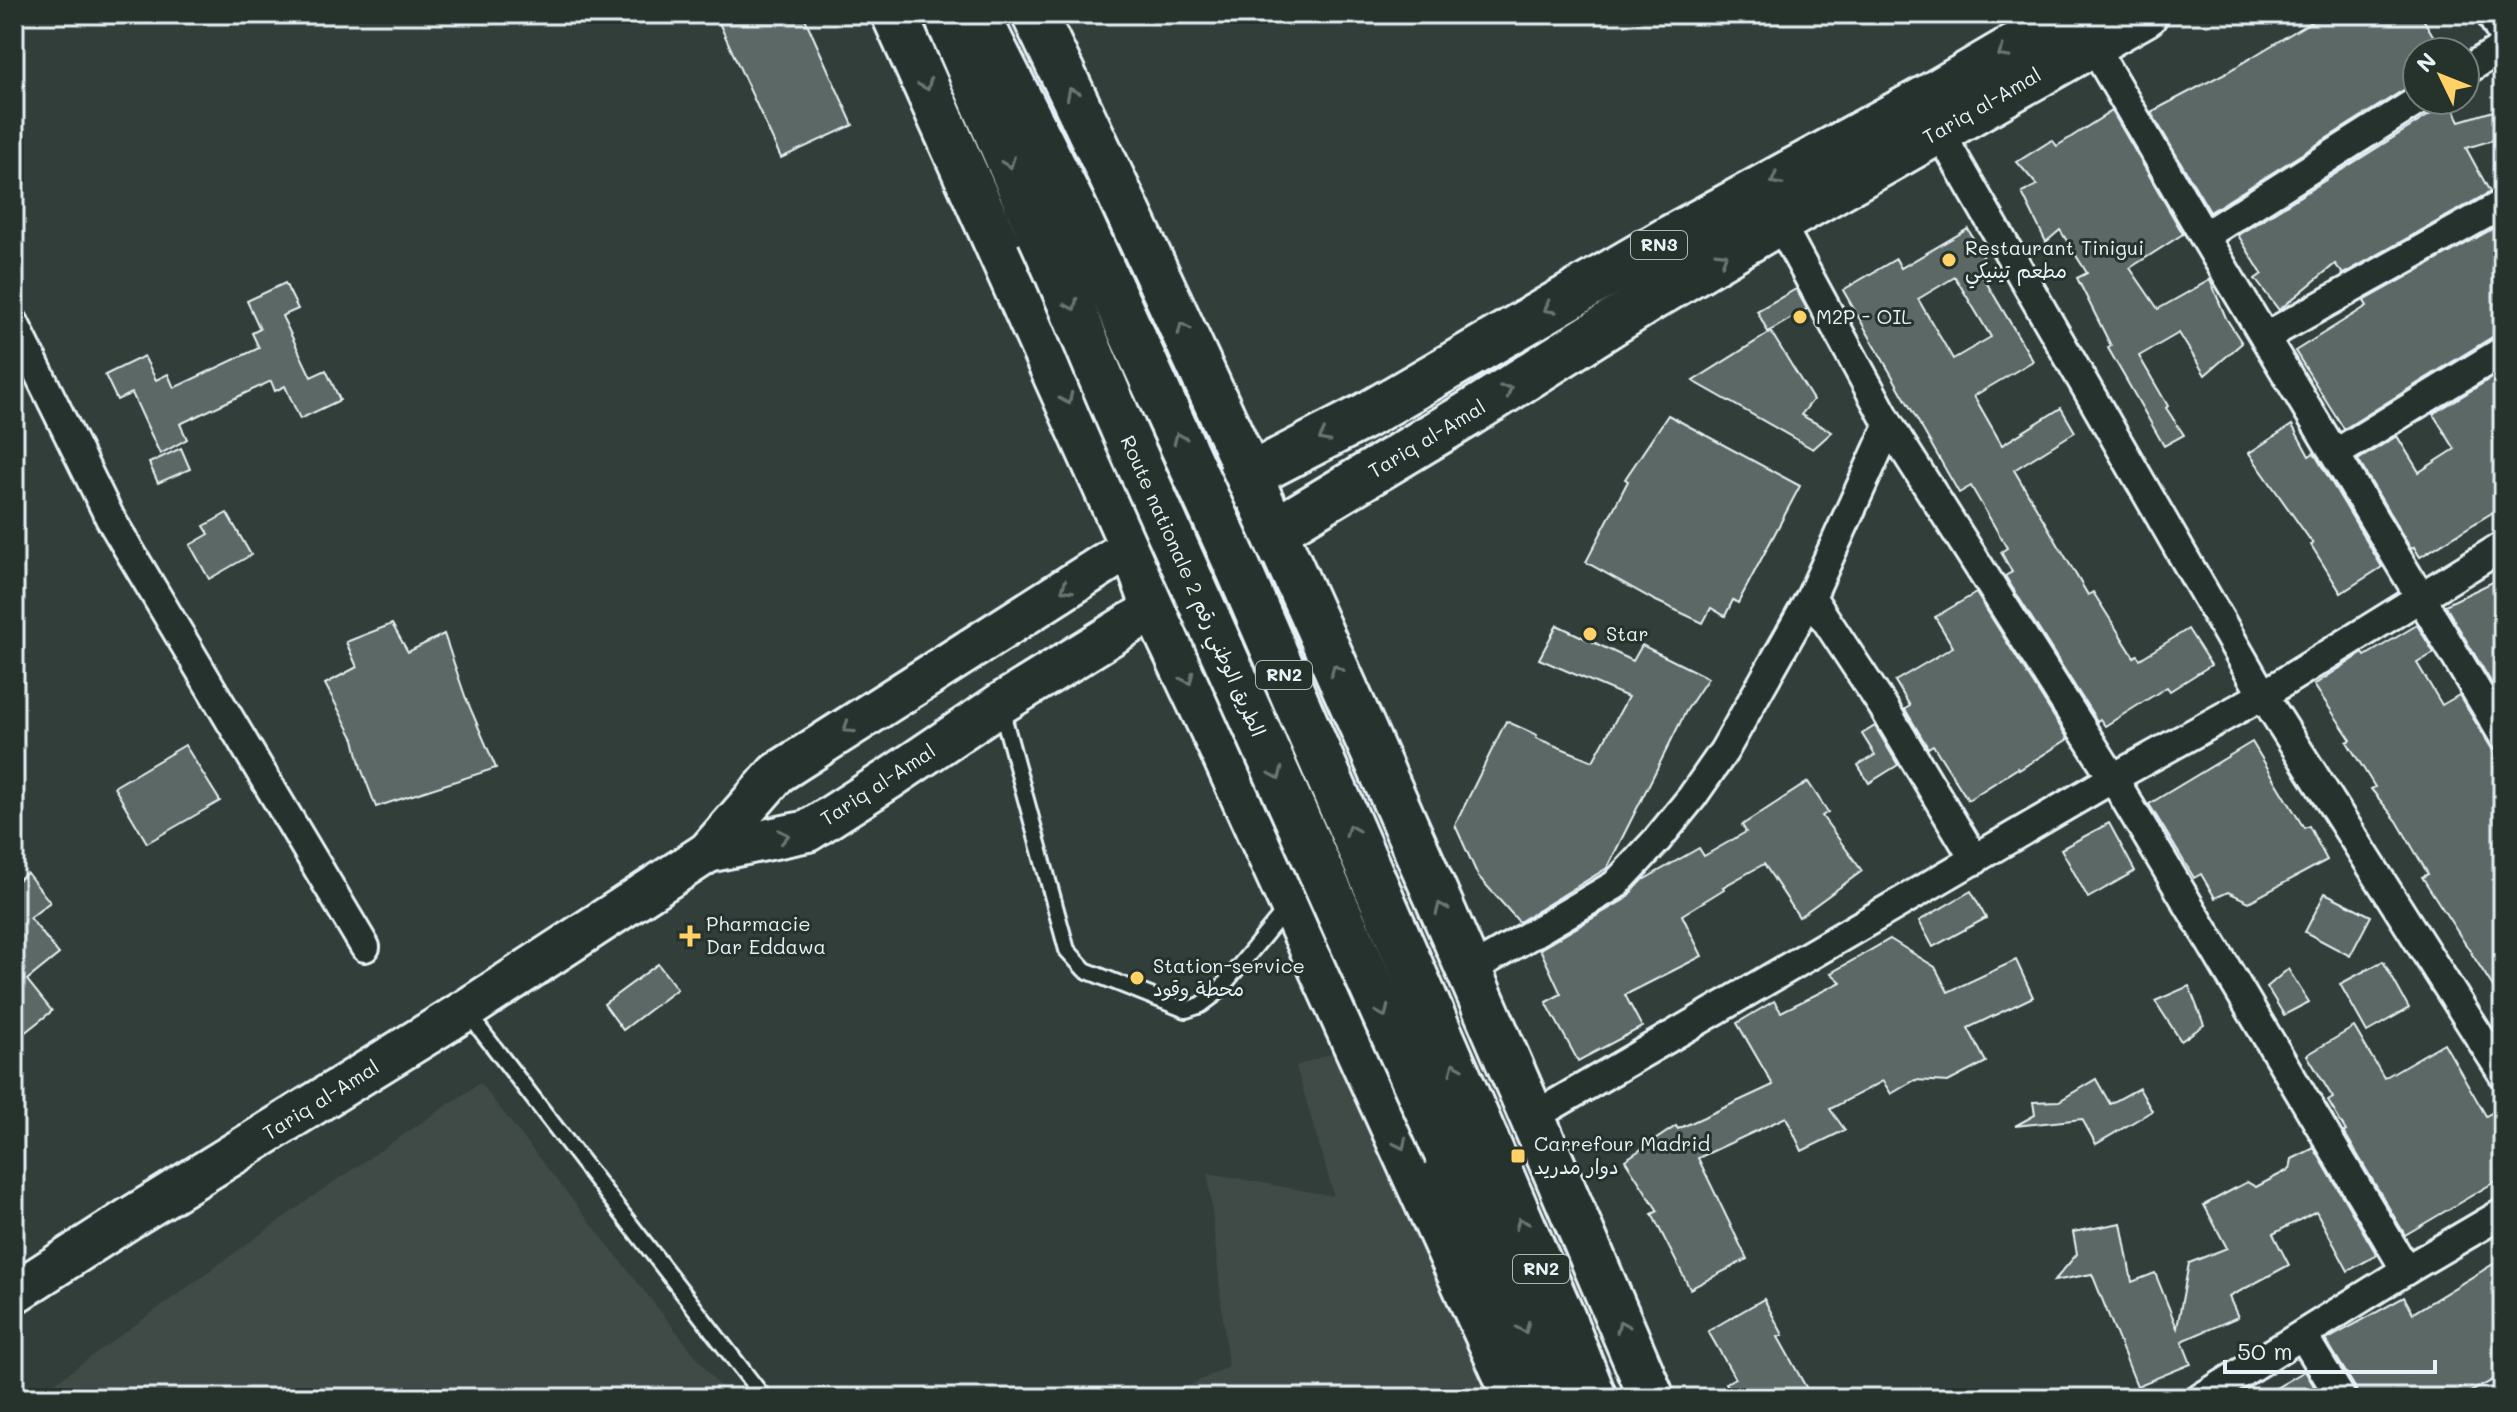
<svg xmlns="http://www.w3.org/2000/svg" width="2517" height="1412" font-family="Mali,'Playpen Sans Arabic',sans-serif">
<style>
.built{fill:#3f4b46}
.building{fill:#5c6865;stroke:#e8f1f8;stroke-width:2;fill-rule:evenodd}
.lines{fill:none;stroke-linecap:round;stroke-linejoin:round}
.lane-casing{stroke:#e8f1f8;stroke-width:20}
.street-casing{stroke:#e8f1f8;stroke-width:34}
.secondary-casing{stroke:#e8f1f8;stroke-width:46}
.highway-casing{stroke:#e8f1f8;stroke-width:50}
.lane{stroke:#26332d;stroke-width:14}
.street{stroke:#26332d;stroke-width:28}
.secondary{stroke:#26332d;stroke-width:40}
.highway{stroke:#26332d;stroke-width:44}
.highway-bridge-casing{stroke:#e8f1f8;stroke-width:50;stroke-linecap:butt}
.highway-bridge{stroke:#26332d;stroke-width:44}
.oneway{stroke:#6a7674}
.poi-dot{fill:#ffd166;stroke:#26332d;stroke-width:3}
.labels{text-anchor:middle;stroke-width:6;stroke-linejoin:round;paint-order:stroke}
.shield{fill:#26332d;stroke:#aeb8bb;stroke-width:2}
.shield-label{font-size:18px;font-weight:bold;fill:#e8f1f8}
.street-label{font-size:20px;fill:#e8f1f8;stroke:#26332d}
.poi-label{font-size:20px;fill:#e8f1f8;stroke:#26332d;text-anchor:start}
</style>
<rect width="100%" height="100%" fill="#323e39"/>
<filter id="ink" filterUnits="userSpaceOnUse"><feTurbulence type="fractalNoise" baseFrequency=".0125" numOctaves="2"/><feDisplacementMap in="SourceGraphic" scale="16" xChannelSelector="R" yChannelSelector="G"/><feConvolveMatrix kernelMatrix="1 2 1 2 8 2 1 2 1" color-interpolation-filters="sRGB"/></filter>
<g filter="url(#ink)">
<g class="built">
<polygon points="1388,1033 1534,1398 1162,1398 1228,1367 1208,1173 1334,1196 1296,1066"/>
<polygon points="480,1083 729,1398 34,1398 319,1192"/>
</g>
<g class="building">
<polygon points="715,14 803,14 853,125 781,158"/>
<polygon points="2324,14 2420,14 2443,52 2417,52 2417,83 2410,86 2210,212 2151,112 2229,71"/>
<polygon points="2450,102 2460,121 2503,108 2503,137 2466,148 2490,192 2343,274 2335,264 2279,310 2255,279 2262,274 2238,235"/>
<polygon points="2112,111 2183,234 2130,268 2158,309 2210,280 2226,318 2242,343 2205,375 2179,333 2139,356 2168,406 2166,408 2184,435 2164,446 2108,348 2111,346 2077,278 2087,273 2060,230 2046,242 2022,193 2037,185 2017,162 2052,140 2057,146"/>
<polygon points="2503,223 2503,334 2494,336 2344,429 2295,351 2367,306 2364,301"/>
<path d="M1968,229L1985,260L1976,265L2033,361L1974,396L2002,445L2061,408L2075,432L2014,470L2088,595L2093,592L2134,657L2137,655L2140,659L2188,629L2211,665L2170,691L2167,687L2105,726L2100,719L2097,721L2005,576L2012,572L2001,552L2007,548L1971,486L1959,493L1843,290L1896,259L1901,268ZM1955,277L1991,337L1953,359L1918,299Z"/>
<polygon points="285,283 298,309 282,316 311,377 326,370 340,400 300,419 285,386 275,391 271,381 180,424 187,439 160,454 132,393 117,400 105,375 144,356 156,380 168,374 174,388 259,348 252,333 260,329 247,301"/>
<polygon points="1796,289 1807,309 1768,332 1757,311"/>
<polygon points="1771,332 1813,400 1801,415 1832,432 1813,449 1693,381"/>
<polygon points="2503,371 2503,506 2420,557 2414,547 2411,549 2358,460 2397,436 2419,472 2455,449 2433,414"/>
<polygon points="1668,415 1800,486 1738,603 1733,600 1725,616 1711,608 1703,623 1654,600 1586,562 1628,481 1625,479"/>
<polygon points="2292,425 2309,456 2314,453 2382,567 2341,593 2311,545 2313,544 2249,453"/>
<polygon points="181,448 190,469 158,483 149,463"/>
<polygon points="227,513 251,555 209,579 190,545 209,534 204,526"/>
<polygon points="2503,577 2503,702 2445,605"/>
<polygon points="1976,593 2068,739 2019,770 2018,768 1968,800 1933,745 1928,748 1905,709 1910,706 1895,681 1953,647 1935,617"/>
<polygon points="392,624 408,652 444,634 465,696 496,768 376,807 361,768 354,739 325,684 357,667 346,642"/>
<polygon points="1557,625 1633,661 1642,645 1708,678 1686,711 1607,868 1519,922 1478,876 1455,825 1506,721 1537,735 1536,738 1593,761 1628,697 1539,659"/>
<polygon points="2417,625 2434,653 2417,663 2442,705 2459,695 2503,767 2503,1002 2422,877 2428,874 2397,821 2371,789 2375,787 2347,742 2351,740 2314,685 2363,653 2365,656"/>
<polygon points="1875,726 1898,765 1869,783 1858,765 1875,755 1862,734"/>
<polygon points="2252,742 2304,828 2309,826 2327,860 2249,902 2228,892 2215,898 2201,874 2194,878 2149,804"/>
<polygon points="185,745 220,801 147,843 114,787"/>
<polygon points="1808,782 1828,812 1822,816 1862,871 1799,917 1764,864 1723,887 1724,889 1682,915 1702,956 1625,995 1642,1027 1578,1061 1546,1002 1561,994 1540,949 1624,900 1643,880 1699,848 1704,856 1746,832 1742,825"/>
<polygon points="2109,823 2135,871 2088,898 2061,849"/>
<polygon points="27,873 50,902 30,918 59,954 27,980 52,1011 14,1041 14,883"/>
<polygon points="1971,891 1986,918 1933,947 1919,921"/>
<polygon points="2325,893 2371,916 2350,956 2305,932"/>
<polygon points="1890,939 1935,967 1948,992 2016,960 2033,997 1968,1028 1986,1062 1948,1082 1915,1080 1891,1094 1883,1081 1830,1109 1845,1130 1802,1151 1786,1117 1698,1158 1747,1259 1690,1289 1652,1214 1658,1211 1625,1160 1676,1126 1678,1129 1773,1085 1737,1023 1774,1001 1781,1012 1841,982 1831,973"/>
<polygon points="2383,961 2409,1008 2367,1032 2340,984"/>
<polygon points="658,964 677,989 623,1030 604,1004"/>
<polygon points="2288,969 2309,1002 2284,1015 2267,987"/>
<polygon points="2189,986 2204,1025 2181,1041 2155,1001"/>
<polygon points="2354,1027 2384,1078 2444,1043 2486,1116 2495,1111 2503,1124 2503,1177 2405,1235 2344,1132 2346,1131 2328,1101 2333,1098 2307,1055"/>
<polygon points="2096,1079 2110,1104 2139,1088 2152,1111 2096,1144 2082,1119 2015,1126 2035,1115 2033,1102 2059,1101"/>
<polygon points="2314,1148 2377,1255 2348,1271 2316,1211 2273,1234 2289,1265 2229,1297 2238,1317 2182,1341 2191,1364 2137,1386 2092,1274 2054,1281 2077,1254 2073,1232 2121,1223 2132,1282 2155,1273 2177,1328 2189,1263 2227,1248 2204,1205 2247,1182 2256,1187 2290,1169 2292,1159"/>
<polygon points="2503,1258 2503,1375 2459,1398 2358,1398 2356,1389 2326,1340 2404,1297 2413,1313"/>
<polygon points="1764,1299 1783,1335 1778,1337 1812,1398 1735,1398 1726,1383 1735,1378 1708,1331"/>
<polygon points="2305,1371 2321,1398 2259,1398"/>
</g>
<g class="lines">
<defs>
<g id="lane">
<polyline points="1001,708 1067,950 1085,970 1186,1010 1201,1005 1217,993 1286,909"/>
<polyline points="466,1011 764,1398"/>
</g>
<g id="street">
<polyline points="2491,14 2503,36"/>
<polyline points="2092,44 2204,236 2503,735"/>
<polyline points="2465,71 2503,47"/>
<polyline points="1943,128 1951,152 2263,695 2503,1074"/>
<polyline points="1779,222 1889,425 2113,778 2406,1270"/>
<polyline points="2204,236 2419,100"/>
<polyline points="14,323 110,518 365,947"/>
<polyline points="2265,337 2503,204"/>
<polyline points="2335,454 2503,351"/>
<polyline points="1811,597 1884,708 1975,860"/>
<polyline points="1469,971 1615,885 1657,840 1692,797 1724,751 1811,597 1889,425"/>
<polyline points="1533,1117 2113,778 2263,695 2503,546"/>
<polyline points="2303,1336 2341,1398"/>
<polyline points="2201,1398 2406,1270 2503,1213"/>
</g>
<g id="secondary">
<polyline points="708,852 808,831 889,779 1000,704 1155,608"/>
<polyline points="14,1293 130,1218 466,1010 708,852 777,773 1132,546"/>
</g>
<g id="highway">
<polyline points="894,14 1132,546 1155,608 1223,752 1516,1398"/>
<polyline points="946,14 1040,234"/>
<path d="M1034,14C1253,469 1455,933 1652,1398"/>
<polyline points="988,37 1077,214"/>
<polyline points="1133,545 1249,476 1365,416 1672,237 1932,95 2070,14"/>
<polyline points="1163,603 1274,531 1467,415 1655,296 1779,222 2145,14"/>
<polyline points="1486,1140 1563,1319 1594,1398"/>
<polyline points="1447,1154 1556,1398"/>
</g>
</defs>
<use href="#lane" class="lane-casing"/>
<use href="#street" class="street-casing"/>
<use href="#secondary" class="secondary-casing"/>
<use href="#highway" class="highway-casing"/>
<use href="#lane" class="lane"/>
<use href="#street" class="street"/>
<use href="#secondary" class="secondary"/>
<use href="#highway" class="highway"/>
<defs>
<g id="highway-bridge">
<polyline points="1077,214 1239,570 1486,1140"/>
<path d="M1040,234C1073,306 1100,379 1133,451C1238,686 1342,920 1447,1154"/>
</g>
</defs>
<use href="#highway-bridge" class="highway-bridge-casing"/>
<use href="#highway-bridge" class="highway-bridge"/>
</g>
<defs><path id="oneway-chevron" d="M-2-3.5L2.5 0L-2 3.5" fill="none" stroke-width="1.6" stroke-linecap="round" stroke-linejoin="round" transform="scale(2)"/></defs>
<g class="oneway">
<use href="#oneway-chevron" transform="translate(2003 53) rotate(150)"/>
<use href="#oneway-chevron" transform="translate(926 85) rotate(66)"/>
<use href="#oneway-chevron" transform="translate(1072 93) rotate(-116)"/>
<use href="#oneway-chevron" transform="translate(1009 163) rotate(70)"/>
<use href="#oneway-chevron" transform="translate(1776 180) rotate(151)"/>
<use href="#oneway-chevron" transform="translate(1722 257) rotate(-31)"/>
<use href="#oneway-chevron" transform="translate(1072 305) rotate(66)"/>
<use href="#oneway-chevron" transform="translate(1549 308) rotate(150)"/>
<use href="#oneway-chevron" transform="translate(1183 328) rotate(-114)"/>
<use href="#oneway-chevron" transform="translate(1507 390) rotate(-32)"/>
<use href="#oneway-chevron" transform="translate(1067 399) rotate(66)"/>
<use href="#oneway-chevron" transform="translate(1324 437) rotate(153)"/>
<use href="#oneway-chevron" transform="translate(1179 438) rotate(-114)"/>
<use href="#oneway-chevron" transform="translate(1066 588) rotate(147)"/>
<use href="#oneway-chevron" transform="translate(1336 670) rotate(-114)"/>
<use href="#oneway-chevron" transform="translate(1188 679) rotate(65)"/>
<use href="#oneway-chevron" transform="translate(848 728) rotate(147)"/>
<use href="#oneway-chevron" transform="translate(1277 774) rotate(66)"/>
<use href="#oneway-chevron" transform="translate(1351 830) rotate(-113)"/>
<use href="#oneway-chevron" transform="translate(784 836) rotate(-12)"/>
<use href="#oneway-chevron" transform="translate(1441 908) rotate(-114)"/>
<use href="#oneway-chevron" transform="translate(1383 1012) rotate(66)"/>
<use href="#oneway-chevron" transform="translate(1455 1068) rotate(-113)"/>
<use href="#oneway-chevron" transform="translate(1401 1144) rotate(65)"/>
<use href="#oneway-chevron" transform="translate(1521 1223) rotate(-113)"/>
<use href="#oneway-chevron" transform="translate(1622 1326) rotate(-113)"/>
<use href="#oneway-chevron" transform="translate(1524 1328) rotate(66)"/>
</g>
</g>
<g class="poi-dot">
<circle cx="1949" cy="260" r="8"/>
<circle cx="1800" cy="317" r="8"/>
<circle cx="1590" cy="634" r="8"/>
<path d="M686 924h8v8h8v8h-8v8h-8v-8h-8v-8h8z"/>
<circle cx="1137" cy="978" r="8"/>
<rect x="1510" y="1148" width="16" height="16" rx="4"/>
</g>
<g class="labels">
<g class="shield">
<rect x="1631" y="231" width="56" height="28" rx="6"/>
<rect x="1256" y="661" width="56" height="28" rx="6"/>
<rect x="1513" y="1255" width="56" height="28" rx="6"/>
</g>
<g class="shield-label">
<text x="1659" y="251">RN3</text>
<text x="1284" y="681">RN2</text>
<text x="1541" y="1275">RN2</text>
</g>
<g class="street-label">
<text transform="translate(1982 106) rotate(-30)" y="7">Tariq al-Amal</text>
<text transform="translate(1427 439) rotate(-31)" y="7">Tariq al-Amal</text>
<text transform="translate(1193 586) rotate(66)" y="7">Route nationale الطريق الوطني رقم 2</text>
<text transform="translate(878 785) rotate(-33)" y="7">Tariq al-Amal</text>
<text transform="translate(321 1100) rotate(-32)" y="7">Tariq al-Amal</text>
</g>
<g class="poi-label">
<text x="1965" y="255">Restaurant Tinigui<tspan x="1965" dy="23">مطعم تينيكي</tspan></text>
<text x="1816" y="324">M2P - OIL</text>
<text x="1606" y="641">Star</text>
<text x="706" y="931">Pharmacie<tspan x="706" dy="23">Dar Eddawa</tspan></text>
<text x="1153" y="973">Station-service<tspan x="1153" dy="23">محطة وقود</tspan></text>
<text x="1534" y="1151">Carrefour Madrid<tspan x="1534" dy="23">دوار مدريد</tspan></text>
</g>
</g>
<rect width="2517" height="1412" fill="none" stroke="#26332d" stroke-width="48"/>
<rect x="24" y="24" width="2469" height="1364" fill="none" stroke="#e8f1f8" stroke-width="3" filter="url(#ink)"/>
<g transform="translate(2441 76) rotate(313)"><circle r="38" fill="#26332d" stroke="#747f7e" stroke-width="2"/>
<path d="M0-6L14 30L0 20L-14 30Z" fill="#ffd166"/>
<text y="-12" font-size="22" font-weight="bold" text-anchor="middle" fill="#e8f1f8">N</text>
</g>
<path d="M2225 1360v12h210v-12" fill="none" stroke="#e8f1f8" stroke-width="4"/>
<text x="2237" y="1360" font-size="24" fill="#e8f1f8" stroke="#26332d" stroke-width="6" paint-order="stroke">50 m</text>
</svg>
